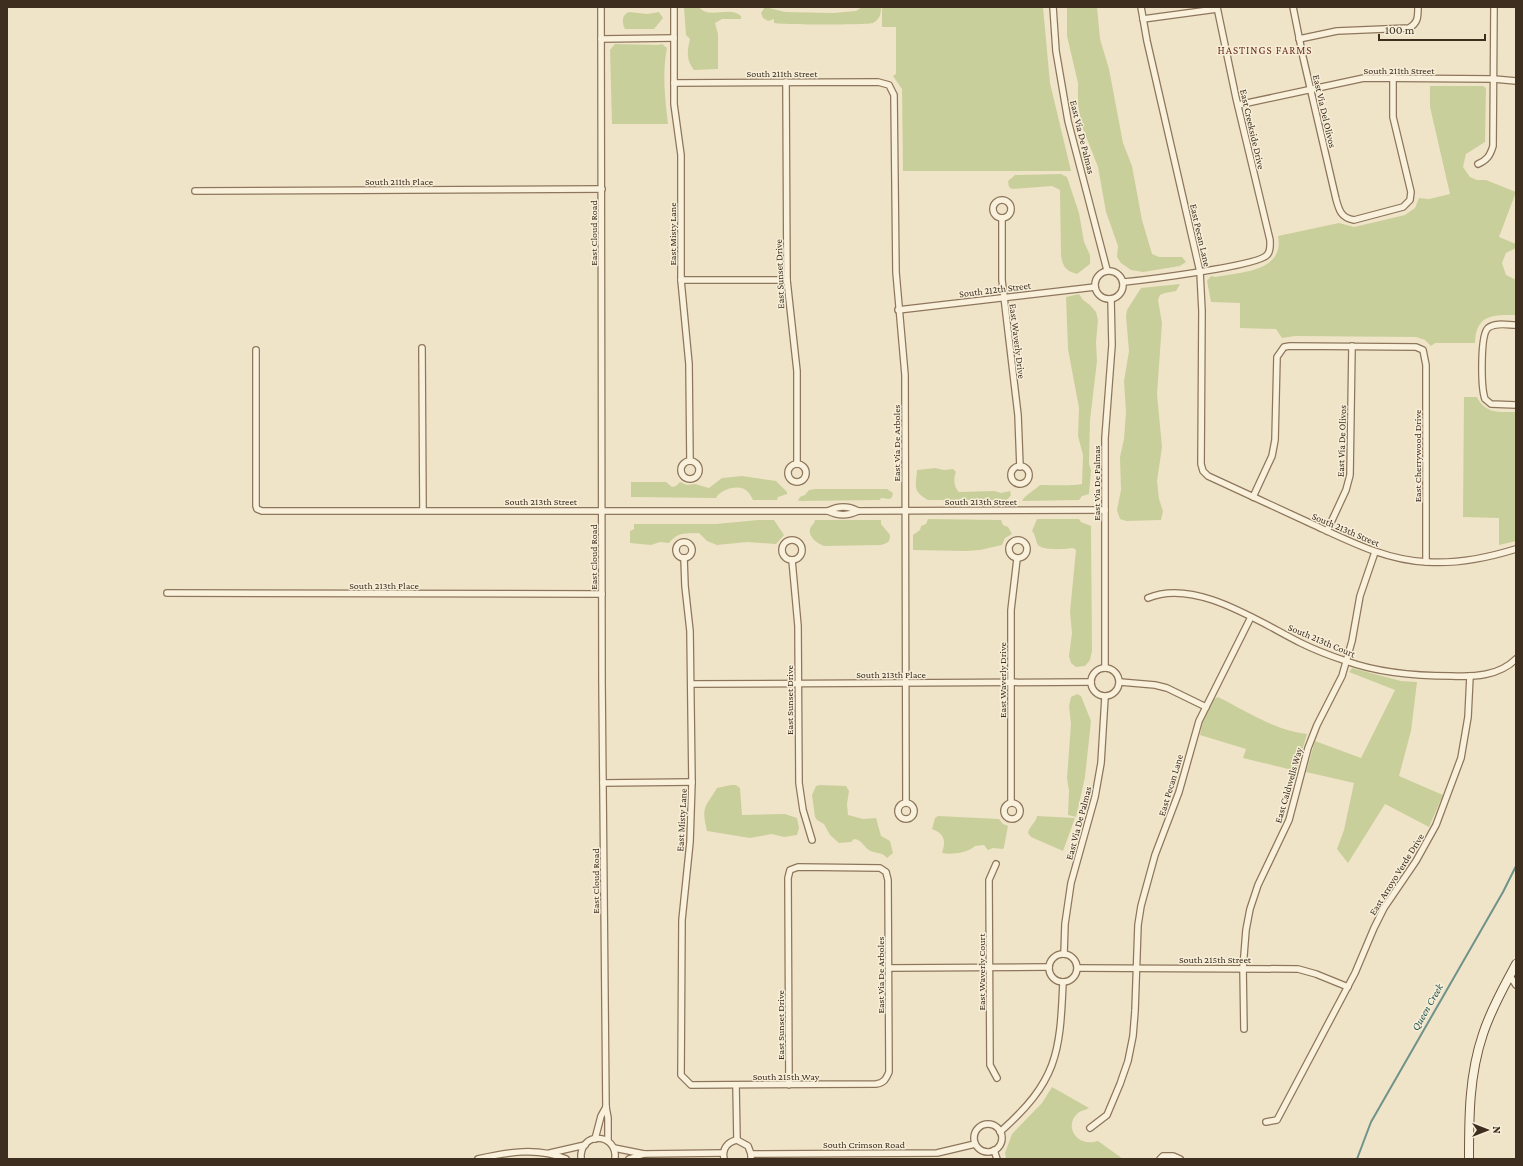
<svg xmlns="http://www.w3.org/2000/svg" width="1523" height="1166" font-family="'Crimson Pro',serif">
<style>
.green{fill:#c9cf9b}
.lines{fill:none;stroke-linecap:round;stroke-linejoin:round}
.stream{stroke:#6f938a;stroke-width:2}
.street-casing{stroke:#8d765c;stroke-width:8}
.secondary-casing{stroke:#6f573f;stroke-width:10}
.street{stroke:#faf1dc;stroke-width:5.5}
.secondary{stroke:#faf1dc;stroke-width:8}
.labels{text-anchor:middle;stroke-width:3;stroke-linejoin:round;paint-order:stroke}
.street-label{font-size:10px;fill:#3d2e20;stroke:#f7eed8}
.neighbourhood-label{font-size:11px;letter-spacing:1px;fill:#6b2e1e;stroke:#f7eed8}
.water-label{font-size:11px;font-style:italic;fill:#2f5d5a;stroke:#f7eed8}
</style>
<rect width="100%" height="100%" fill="#f0e4c8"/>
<g class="green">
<path d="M684,7H699C709,20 730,5 741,16V19H722L715,23L718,34V69L694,70C686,60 687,51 690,39L686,35Z"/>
<path d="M765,7L785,12L833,13L856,11L862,7H881C881,14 880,19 873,23C868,25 781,25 774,23V19L768,21L763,18L761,13Z"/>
<polygon points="882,7 1043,7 1050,83 1071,171 903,171 902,89 893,76 896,74 896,27 882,27"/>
<polygon points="1067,7 1097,7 1100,39 1109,69 1123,143 1132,166 1142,220 1152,254 1159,257 1182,257 1186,262 1180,266 1143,272 1131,270 1121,263 1117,257 1118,246 1106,212 1098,167 1082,126 1078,105 1078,83 1067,36"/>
<path d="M629,12L647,14L659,12L663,18L654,29H625C622,23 621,15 629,12Z"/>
<path d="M615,44L658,45L662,44L667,48C662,71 665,100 668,124H612L610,50Z"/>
<path d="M1430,86H1483L1486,88L1485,142L1466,154L1463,167L1470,177L1477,180H1486L1516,192L1499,237L1516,244V248L1506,253L1502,263L1506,275L1516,280V315C1493,315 1476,314 1475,343H1435L1431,346L1425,340L1416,337L1295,336L1282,338L1276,329L1240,328V303L1211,302L1207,281L1211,276L1216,277C1240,272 1285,272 1278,236L1339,223L1354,227L1405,215L1415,208L1419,198L1429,199L1450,194L1430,107Z"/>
<path d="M1061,174L1067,177L1079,213L1084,242L1090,255V264L1077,274C1066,271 1063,267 1061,256L1060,190L1052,186L1012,189L1009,187L1008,181L1015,175Z"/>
<polygon points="1180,284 1176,291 1165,293 1160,295 1158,300 1162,323 1157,394 1162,447 1157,481 1159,499 1163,511 1161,520 1126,521 1120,519 1117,510 1121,490 1120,457 1124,439 1126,412 1124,381 1129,351 1126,316 1127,310 1141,288"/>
<path d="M1079,294L1083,300L1090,305L1096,312L1098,320L1096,342L1097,361L1090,420L1089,464L1091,470L1089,494L1082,496L1079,500L1022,501C1026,494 1034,491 1040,485C1049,485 1077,486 1082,484L1083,455L1078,436L1079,408L1068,349L1066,297Z"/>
<path d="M1464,397H1477C1485,414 1500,412 1516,412V541L1499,545V518L1463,517Z"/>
<path d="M935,468L944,470L953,469L956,472C953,478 954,488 959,492L994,491L1001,493L1010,491L1011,495L1007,500H928C912,491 916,486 917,470Z"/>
<path d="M742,476L776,481L787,492V494L778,497L777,500H753C752,498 750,494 748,492C740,483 721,489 716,498L631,497V482H666L672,487L676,486L680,482L687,485L695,484L709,488L722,478Z"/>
<polygon points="815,489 887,489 893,493 892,497 890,499 881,498 880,500 798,501 800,497 805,495 809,490"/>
<polygon points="928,519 1001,520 1003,525 1008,527 1012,534 1005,538 1002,545 980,550 966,551 913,550 913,535 920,530 921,526 926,524"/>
<path d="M1037,519H1079L1081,522L1091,526L1092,651L1090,660L1085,666L1076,667L1071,663L1069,656L1072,633L1070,612L1076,550L1073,548C1067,549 1043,551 1038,545C1035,540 1036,535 1032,531Z"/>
<path d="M758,520H774L784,535L776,544L747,542L717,545L707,541L699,533C687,534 678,531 669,543L660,542L651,545L630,543V531L634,529V524H716Z"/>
<path d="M815,520H881V524L890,535C890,542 888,543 881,545L824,546C817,543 808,537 810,529C811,525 814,525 815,520Z"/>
<polygon points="1352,668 1401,681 1417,682 1411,731 1399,776 1443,795 1429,827 1385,804 1348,863 1337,849 1344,830 1354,783 1306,772 1315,741 1361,758 1395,690 1349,672"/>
<polygon points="1077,694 1081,696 1091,721 1085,777 1076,817 1068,815 1069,791 1067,778 1071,724 1069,706 1071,697"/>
<path d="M1218,697C1246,711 1276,731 1307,734L1296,771L1243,758L1246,749L1200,735L1203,721L1214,699Z"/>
<path d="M731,785H736L740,788L742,815L785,814L797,818L799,828L797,835L784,837L772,834L750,838L707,831C701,806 705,808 717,788Z"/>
<path d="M820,785L846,786L849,791L847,804L848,815L863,819L876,818L881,836L890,841L893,853L887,858C881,851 875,854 869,850C863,846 862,840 854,839L851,842L839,843L830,835L824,824L817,820L815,817L812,795L816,786Z"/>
<path d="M938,816L999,819L1003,824L1008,826L1004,847L1003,849L993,848L988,850L984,845L975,846C968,853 951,855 942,853C946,841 945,834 932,829L935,818Z"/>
<path d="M1037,816L1075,818L1063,851L1031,837L1028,833C1029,826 1036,823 1037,816Z"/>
<path d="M1052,1087L1089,1108C1086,1110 1082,1110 1078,1113C1063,1126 1077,1148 1098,1141L1123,1159H1006L1005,1153L1012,1134L1042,1103Z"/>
</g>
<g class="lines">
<polyline class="stream" points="1357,1159 1371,1122 1503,892 1516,866"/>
<defs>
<g id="street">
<polyline points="601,7 602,683 606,1107 608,1118 608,1141"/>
<polyline points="674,7 674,104 681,155 681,280 689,364 690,461"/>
<polyline points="1053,7 1056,51 1068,121 1107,270"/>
<path d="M1141,7L1147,41L1200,272L1202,311L1201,464L1203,471L1208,476C1243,492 1277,508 1312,524C1349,541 1385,560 1427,562C1457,564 1487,558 1516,549"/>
<path d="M1293,7L1303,57L1336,199C1339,210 1341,218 1354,220L1403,207L1410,200L1411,192L1393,117V77"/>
<polyline points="1143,19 1217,9"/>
<polyline points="601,39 674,38"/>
<path d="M1299,39L1337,31L1409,28C1418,23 1418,17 1418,7"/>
<polyline points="786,82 787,280 797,371 797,464"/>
<polyline points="674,83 878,82 889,85 894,95 896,272 905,375 906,802"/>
<polyline points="1238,105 1364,78 1494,79 1516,81"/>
<path d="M1478,164C1487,160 1490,156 1493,146L1494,7"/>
<polyline points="195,191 602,189"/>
<circle cx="1002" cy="209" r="9"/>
<polyline points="1002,218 1002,280 1018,415 1020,467"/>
<circle cx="1109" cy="285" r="14"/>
<polyline points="681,280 787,280"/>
<path d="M1124,282C1144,280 1258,266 1267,255C1271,251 1270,245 1270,240L1236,98L1217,7"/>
<polyline points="898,310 1095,287"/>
<path d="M1516,325C1508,325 1495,322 1488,328C1480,335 1481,388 1485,399L1491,404L1516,405"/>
<polyline points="422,348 423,510"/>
<path d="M256,350V506L257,509L262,511H828C838,506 849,506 858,511"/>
<circle cx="690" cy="470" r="9"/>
<circle cx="797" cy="473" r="9"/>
<circle cx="1020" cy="475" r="9"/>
<polyline points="1253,497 1272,456 1275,440 1277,357 1284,347 1290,346 1416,347 1423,350 1426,365 1426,562"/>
<path d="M828,511C838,516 848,516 858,511L1105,510"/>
<polyline points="1327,531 1346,490 1350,475 1352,346"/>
<circle cx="1018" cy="549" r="9"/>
<circle cx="792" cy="550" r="10"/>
<circle cx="684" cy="550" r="8"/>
<path d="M684,558L685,586L690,631L692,782L690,842L682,920L681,1075L691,1085L876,1084C884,1083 886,1079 889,1072L888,880L886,872L880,868L798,867L790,870L788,878L789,1085"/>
<polyline points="792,560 798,626 799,783 803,810 812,840"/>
<polyline points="167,593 602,594"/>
<path d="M1148,598C1195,578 1259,622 1301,643C1315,650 1331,656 1346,661C1379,673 1416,676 1451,676C1474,677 1499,676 1516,659"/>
<circle cx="1105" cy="682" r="14"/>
<polyline points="1105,668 1105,438 1112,345 1111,299"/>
<polyline points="1120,682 1155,685 1167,688 1206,707"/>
<polyline points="692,684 1091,682"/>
<polyline points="603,783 692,782"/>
<polyline points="1011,802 1011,610 1017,559"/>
<circle cx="1012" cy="811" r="8"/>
<circle cx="906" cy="811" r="8"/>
<polyline points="996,864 989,880 990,1065 997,1078"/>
<circle cx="1063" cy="968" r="14"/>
<polyline points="1064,954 1065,924 1071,883 1095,797 1101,763 1105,697"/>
<polyline points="889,968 1049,967"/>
<polyline points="1078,968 1298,969 1316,974 1348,987"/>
<polyline points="1510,976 1516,985"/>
<polyline points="1244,1029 1243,968 1246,930 1250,909 1258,885 1289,820 1308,748 1317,725 1342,676 1352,641 1360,596 1375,552"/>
<polyline points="736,1085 737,1140"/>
<polyline points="1266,1122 1277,1120 1355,973 1374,928 1384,908 1416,861 1436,825 1461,758 1468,717 1470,676"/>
<circle cx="988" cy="1138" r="14"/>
<polyline points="1090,1128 1107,1115 1120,1084 1128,1061 1133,1036 1135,1011 1138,925 1141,906 1155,855 1179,792 1199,721 1251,617"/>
<path d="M1000,1132C1057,1081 1060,1055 1063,982"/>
<polyline points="595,1139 601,1116 606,1107"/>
<polyline points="614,1148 644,1154 723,1153"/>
<polyline points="994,1150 997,1159"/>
<polyline points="550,1153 585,1145"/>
<polyline points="751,1154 937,1153 975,1144"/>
<path d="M478,1159C507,1152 538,1147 566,1159"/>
<path d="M581,1159C579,1131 618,1132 615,1159"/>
<polyline points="629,1159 644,1154"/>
<path d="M724,1159C722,1149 727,1142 737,1140L748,1146L751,1154V1159"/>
<polyline points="1160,1159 1163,1156 1173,1156 1180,1159"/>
</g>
<path id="secondary" d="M1469,1159C1469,1117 1469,1075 1483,1034C1491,1009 1504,987 1516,964"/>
</defs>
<use href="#street" class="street-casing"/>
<use href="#secondary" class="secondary-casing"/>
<use href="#street" class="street"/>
<use href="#secondary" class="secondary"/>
</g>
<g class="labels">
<g class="street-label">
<text x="1399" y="74">South 211th Street</text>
<text x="782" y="77">South 211th Street</text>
<text transform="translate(1325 111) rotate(77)" y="4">East Via Del Olivos</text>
<text transform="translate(1253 129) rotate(77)" y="4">East Creekside Drive</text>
<text transform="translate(1083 137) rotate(76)" y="4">East Via De Palmas</text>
<text x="399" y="185">South 211th Place</text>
<text transform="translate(593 233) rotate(-90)" y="4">East Cloud Road</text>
<text transform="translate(672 234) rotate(-90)" y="4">East Misty Lane</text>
<text transform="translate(1201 235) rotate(77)" y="4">East Pecan Lane</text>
<text transform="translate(779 274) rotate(-92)" y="4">East Sunset Drive</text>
<text transform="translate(995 289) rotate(-7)" y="4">South 212th Street</text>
<text transform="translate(1018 341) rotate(83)" y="4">East Waverly Drive</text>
<text transform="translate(1341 441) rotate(-88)" y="4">East Via De Olivos</text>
<text transform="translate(896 443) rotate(-90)" y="4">East Via De Arboles</text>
<text transform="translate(1417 456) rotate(-90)" y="4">East Cherrywood Drive</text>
<text transform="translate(1096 483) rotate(-90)" y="4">East Via De Palmas</text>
<text x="541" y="505">South 213th Street</text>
<text x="981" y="505">South 213th Street</text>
<text transform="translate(1346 529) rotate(23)" y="4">South 213th Street</text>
<text transform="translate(593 557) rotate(-90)" y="4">East Cloud Road</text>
<text x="384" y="589">South 213th Place</text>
<text transform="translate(1322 640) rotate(23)" y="4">South 213th Court</text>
<text x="891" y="678">South 213th Place</text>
<text transform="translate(1002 680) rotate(-90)" y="4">East Waverly Drive</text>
<text transform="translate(789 700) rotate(-90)" y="4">East Sunset Drive</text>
<text transform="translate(1170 785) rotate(-73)" y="4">East Pecan Lane</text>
<text transform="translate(1288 785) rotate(-74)" y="4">East Caldwells Way</text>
<text transform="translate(681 820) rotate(-87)" y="4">East Misty Lane</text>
<text transform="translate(1078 823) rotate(-75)" y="4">East Via De Palmas</text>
<text transform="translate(1396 874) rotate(-58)" y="4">East Arroyo Verde Drive</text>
<text transform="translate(595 881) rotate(-90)" y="4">East Cloud Road</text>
<text x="1215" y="963">South 215th Street</text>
<text transform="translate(981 972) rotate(-90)" y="4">East Waverly Court</text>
<text transform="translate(880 975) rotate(-90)" y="4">East Via De Arboles</text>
<text transform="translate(780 1025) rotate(-90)" y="4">East Sunset Drive</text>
<text x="786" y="1080">South 215th Way</text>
<text x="864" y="1148">South Crimson Road</text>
</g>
<g class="neighbourhood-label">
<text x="1265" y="54">HASTINGS FARMS</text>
</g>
<g class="water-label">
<text transform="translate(1427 1007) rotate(-60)" y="4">Queen Creek</text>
</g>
</g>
<rect width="1523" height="1166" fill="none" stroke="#3d2e20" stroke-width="16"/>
<g transform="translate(1487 1130) rotate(90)" stroke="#f7eed8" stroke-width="3" paint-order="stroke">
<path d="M0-3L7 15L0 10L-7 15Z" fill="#3d2e20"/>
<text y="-6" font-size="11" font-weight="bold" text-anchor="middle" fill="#3d2e20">N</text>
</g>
<path d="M1379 34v6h106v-6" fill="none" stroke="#3d2e20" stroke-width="2"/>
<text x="1385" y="34" font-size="12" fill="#3d2e20" stroke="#f7eed8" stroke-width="3" paint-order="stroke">100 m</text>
</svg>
